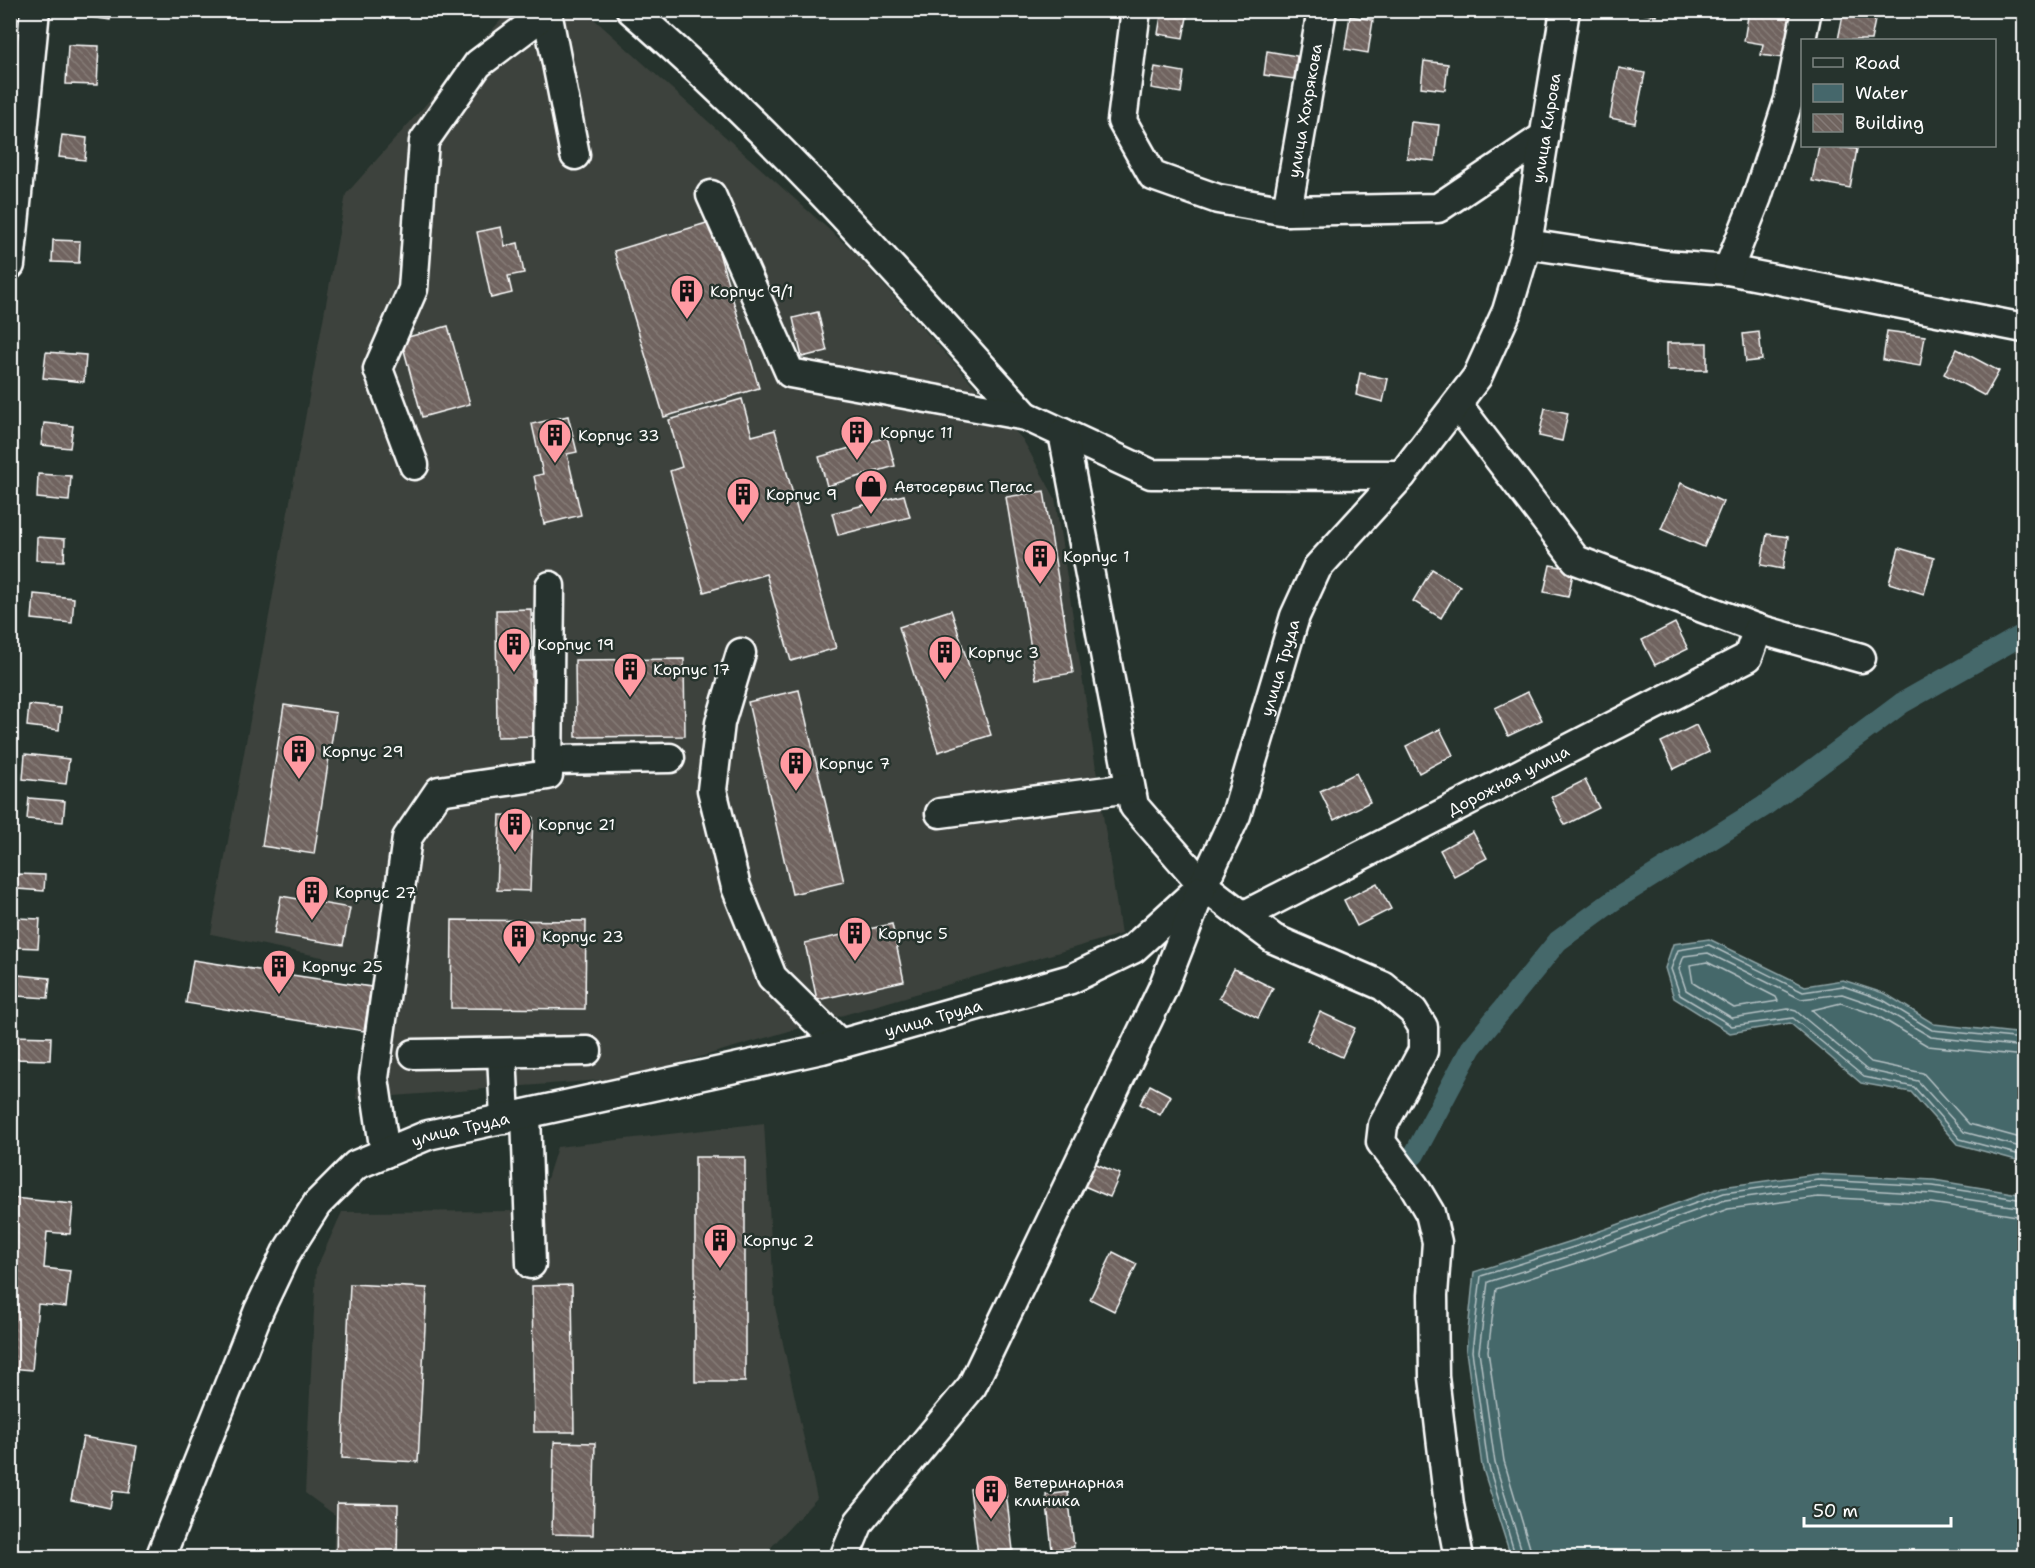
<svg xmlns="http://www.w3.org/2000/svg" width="2035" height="1568" font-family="'Shantell Sans',sans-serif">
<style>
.built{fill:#3c423c}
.water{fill:#45676b;stroke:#8fa4a6;stroke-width:1.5}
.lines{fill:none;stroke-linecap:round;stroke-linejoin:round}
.shore{stroke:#b5c2c4;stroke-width:1.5}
.canal{stroke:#45676b;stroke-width:21}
.building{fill:url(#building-back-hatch);stroke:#fff;stroke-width:1.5}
.minor-casing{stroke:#fff;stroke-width:33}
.minor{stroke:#26332d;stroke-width:28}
.labels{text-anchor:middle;stroke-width:5;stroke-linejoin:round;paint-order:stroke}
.street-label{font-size:16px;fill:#fff;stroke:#26332d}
.poi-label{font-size:16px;fill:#fff;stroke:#26332d;text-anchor:start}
</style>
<defs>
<pattern id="building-back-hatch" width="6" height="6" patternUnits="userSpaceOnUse" patternTransform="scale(1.5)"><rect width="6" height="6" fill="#70645f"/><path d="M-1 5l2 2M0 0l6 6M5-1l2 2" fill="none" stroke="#857b77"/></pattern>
</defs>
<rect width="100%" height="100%" fill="#26332d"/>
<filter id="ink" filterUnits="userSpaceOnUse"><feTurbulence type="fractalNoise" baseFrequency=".0167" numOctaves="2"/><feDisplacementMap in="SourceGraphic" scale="12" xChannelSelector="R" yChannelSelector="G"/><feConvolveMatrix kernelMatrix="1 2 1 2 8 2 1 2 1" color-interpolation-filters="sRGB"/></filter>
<g filter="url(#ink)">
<g class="built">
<polygon points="509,11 585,11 855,253 1023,440 1055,498 1121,934 628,1078 356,1099 364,1031 380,969 211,934 346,194"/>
<polygon points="764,1123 775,1307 817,1498 762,1557 333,1557 335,1515 305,1493 316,1269 342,1212 537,1211 557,1147"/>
</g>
<g class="water">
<polygon points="1709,939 1805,986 1843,980 1886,994 1934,1024 2024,1034 2024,1162 1957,1144 1911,1092 1861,1083 1790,1023 1730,1033 1674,998 1665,968 1673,944"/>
<polygon points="1817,1174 1934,1180 2024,1195 2024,1557 1511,1557 1482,1466 1466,1351 1474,1272 1575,1240 1722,1187"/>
</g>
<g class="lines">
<g class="shore">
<polygon points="1707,962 1776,997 1778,1001 1734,1008 1693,983 1690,965"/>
<polyline points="2024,1039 1932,1030 1883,1000 1843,986 1803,992 1709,945 1678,950 1671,969 1680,995 1732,1026 1793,1018 1864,1077 1914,1087 1960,1139 2024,1156"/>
<polyline points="2024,1047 1931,1037 1880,1007 1842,994 1801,999 1708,953 1684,956 1679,969 1686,990 1732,1018 1788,1009 1796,1011 1867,1070 1918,1081 1964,1132 2024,1148"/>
<polyline points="2024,1056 1928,1046 1876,1015 1841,1003 1812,1010 1871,1062 1923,1073 1969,1124 2024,1139"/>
<polyline points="1516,1558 1488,1464 1472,1351 1481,1276 1577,1246 1724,1193 1818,1180 1933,1186 2024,1200"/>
<polyline points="1524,1558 1495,1463 1479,1351 1488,1282 1580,1253 1725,1200 1818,1187 1932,1194 2024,1208"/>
<polyline points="1533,1558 1504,1461 1488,1351 1496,1289 1583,1261 1728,1209 1818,1197 1931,1203 2024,1217"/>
</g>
<polyline class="canal" points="1414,1155 1471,1048 1558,941 1614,900 1763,807 1902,703 2024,634"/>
</g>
<g class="building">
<polygon points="70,10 112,10 110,20 69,14"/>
<polygon points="1162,10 1188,12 1183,38 1158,34"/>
<polygon points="1628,10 1657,10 1656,16"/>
<polygon points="1749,10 1800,10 1794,47 1785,45 1783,58 1761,55 1763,44 1744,41"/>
<polygon points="1844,10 1877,10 1871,40 1838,40"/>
<polygon points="1350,16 1373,20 1368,53 1345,49"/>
<polygon points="68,45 99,46 97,85 66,84"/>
<polygon points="1267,51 1297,56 1294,79 1264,75"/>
<polygon points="1424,61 1448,64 1445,90 1421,87"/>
<polygon points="1155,67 1184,72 1181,93 1151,88"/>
<polygon points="1619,68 1645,73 1635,123 1610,118"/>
<polygon points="1411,122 1439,125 1435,161 1407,158"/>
<polygon points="62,135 87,138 85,160 59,157"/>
<polygon points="1819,146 1857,149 1850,188 1812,181"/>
<polygon points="710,222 759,388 664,417 614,251"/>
<polygon points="501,227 505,246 518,243 524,273 508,276 512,293 491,298 477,232"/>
<polygon points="53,240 80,241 79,263 52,262"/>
<polygon points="818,312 827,351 802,357 793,318"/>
<polygon points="448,326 470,404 422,417 401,339"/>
<polygon points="1887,331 1925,336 1920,366 1883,360"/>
<polygon points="1759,332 1762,360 1746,362 1743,334"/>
<rect x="1667" y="343" width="40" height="27"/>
<polygon points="1957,349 1999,371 1985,396 1944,374"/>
<polygon points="46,352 86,355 84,382 43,378"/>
<polygon points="1360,373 1388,379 1383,402 1356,395"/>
<polygon points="742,399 752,436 775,430 836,648 791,661 766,574 704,592 670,471 682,467 669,420"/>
<polygon points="1545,408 1568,413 1562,441 1539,436"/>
<polygon points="568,416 577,452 567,454 581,515 544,524 534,476 543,474 532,424"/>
<polygon points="44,423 73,426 70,448 41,445"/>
<polygon points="887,437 895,466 827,486 819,457"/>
<polygon points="38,474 71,476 69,501 37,498"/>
<polygon points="1681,483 1723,502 1704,547 1661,529"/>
<polygon points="1044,491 1073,673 1036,679 1006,497"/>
<polygon points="904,495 910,517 838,535 832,513"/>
<polygon points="1767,534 1788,537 1783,569 1761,565"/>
<polygon points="37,537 65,539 64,561 36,560"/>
<polygon points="1899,548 1934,558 1924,594 1889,583"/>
<polygon points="1550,565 1574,569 1568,597 1544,592"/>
<polygon points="1432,569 1460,586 1441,618 1413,601"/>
<polygon points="34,594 74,598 72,623 32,619"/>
<polygon points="531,609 533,736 497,737 496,610"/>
<polygon points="951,610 991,735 938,752 899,627"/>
<polygon points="1675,623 1688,649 1655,665 1642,640"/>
<polygon points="684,659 685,736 576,737 575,660"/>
<polygon points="799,690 844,882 792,894 748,702"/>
<polygon points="1528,692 1542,720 1508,736 1495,708"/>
<polygon points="29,705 61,708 59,730 27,726"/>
<polygon points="284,705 336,713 314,854 262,846"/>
<polygon points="1696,725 1709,752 1674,769 1661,742"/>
<polygon points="1440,729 1453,755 1419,773 1406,746"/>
<polygon points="25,754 69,759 66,784 23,779"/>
<polygon points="1356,773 1370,802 1334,820 1320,791"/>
<polygon points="1585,780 1599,808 1565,825 1551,797"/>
<polygon points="29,798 65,801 63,822 27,819"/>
<polygon points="500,815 533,817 530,891 497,890"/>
<polygon points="1473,832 1487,858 1454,876 1440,850"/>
<polygon points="17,874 45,875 44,891 17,889"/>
<polygon points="1377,883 1391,909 1357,926 1344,900"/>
<polygon points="281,896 350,908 343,945 274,934"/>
<polygon points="16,918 40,919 38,948 15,947"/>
<polygon points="452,920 586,921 585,1009 451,1008"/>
<polygon points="892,924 904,981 817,1000 805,943"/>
<polygon points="193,960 371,987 364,1031 186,1003"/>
<polygon points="1234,969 1273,988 1258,1018 1219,998"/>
<polygon points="18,975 50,978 48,998 17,996"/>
<polygon points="1320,1012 1355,1028 1342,1057 1307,1041"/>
<polygon points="12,1036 51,1037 50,1060 11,1059"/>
<polygon points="1150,1085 1171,1096 1160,1115 1140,1104"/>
<rect x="695" y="1157" width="50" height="225"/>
<polygon points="1094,1163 1120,1174 1110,1197 1084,1186"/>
<polygon points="13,1198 73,1204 70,1234 47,1232 44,1268 70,1271 66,1307 38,1304 32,1370 10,1368"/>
<polygon points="1113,1252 1137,1264 1114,1311 1090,1299"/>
<polygon points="350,1284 427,1288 418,1462 342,1458"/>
<polygon points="572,1285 574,1432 534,1432 532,1286"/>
<polygon points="83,1437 137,1446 129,1493 113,1491 110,1508 71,1500"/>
<polygon points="554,1442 595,1443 593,1535 552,1534"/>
<polygon points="1005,1484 1013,1550 978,1555 970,1489"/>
<polygon points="1068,1492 1074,1547 1052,1550 1046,1495"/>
<polygon points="337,1503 398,1504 397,1558 336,1558"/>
</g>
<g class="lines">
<defs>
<g id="minor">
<polyline points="550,10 547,12 575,155"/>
<path d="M631,10C775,134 900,276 1026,416"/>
<polyline points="1136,10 1122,121 1153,176 1218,199 1287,211 1438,208 1545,136"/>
<polyline points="711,195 790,373 1026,416 1151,474 1402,475"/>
<path id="s1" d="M1287,211L1322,10"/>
<polyline points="1527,244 1666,265 1728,270 2024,328"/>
<polyline points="10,265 35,10"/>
<polyline points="1728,270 1757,197 1789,99 1807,10"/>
<polyline points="1457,404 1576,560 1758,629 1861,658"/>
<polyline points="1063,433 1134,806 1203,885 1243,916 1274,939 1383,986 1413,1011 1423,1027 1423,1051 1383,1125 1381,1142 1414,1186 1430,1213 1437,1242 1433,1295 1434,1377 1449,1505 1459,1558"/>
<polyline points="414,465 378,369 413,289 424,141 478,64 547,12"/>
<polyline points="741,653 720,723 712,790 736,887 772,977 840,1044"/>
<polyline points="549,760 670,758"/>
<polyline points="940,813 1130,788"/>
<path id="s2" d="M1243,916L1748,657L1758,629"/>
<polyline points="502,1053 505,1119"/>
<polyline points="414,1054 587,1051"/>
<polyline points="526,1114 531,1264"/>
<polyline points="385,1153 374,1078 407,838 439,791 548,775 550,586"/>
<path id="s3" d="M160,1558L259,1310L286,1253L317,1204L356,1165L428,1135L822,1049L1071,979L1133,949L1203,885L1236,815L1295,616L1317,568L1402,475L1477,377L1507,311L1527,244L1565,10"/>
<polyline points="844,1558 859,1522 972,1386 1162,990 1201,890"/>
</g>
</defs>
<use href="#minor" class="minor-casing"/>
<use href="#minor" class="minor"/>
</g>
</g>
<defs>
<symbol id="building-pin" viewBox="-11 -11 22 30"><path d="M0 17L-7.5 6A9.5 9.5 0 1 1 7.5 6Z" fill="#ff9aa2" stroke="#26332d"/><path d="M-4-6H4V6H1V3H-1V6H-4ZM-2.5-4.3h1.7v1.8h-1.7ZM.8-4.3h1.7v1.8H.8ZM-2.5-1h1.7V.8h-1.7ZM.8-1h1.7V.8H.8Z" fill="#111"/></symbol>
<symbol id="shop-pin" viewBox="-11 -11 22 30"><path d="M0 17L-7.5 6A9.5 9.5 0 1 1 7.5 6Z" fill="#ff9aa2" stroke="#26332d"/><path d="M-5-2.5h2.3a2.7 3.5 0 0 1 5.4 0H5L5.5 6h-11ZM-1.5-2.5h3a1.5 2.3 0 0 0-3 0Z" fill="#111"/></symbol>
</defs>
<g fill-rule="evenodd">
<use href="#building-pin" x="668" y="272" width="38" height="52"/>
<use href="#building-pin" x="838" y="413" width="38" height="52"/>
<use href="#building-pin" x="536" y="416" width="38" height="52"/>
<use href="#shop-pin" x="852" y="467" width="38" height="52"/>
<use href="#building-pin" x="724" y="475" width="38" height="52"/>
<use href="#building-pin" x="1021" y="537" width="38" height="52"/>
<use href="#building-pin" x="495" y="625" width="38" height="52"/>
<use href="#building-pin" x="926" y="633" width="38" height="52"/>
<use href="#building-pin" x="611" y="650" width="38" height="52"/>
<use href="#building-pin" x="280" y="732" width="38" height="52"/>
<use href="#building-pin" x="777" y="744" width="38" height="52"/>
<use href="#building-pin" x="496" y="805" width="38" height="52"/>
<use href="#building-pin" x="293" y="873" width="38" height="52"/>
<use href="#building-pin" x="836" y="914" width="38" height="52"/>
<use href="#building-pin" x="500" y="917" width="38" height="52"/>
<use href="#building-pin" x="260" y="947" width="38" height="52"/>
<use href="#building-pin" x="701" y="1221" width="38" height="52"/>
<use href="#building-pin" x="972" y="1472" width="38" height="52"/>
</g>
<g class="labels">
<g class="street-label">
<text dy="6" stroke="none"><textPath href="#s1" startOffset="102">улица Хохрякова</textPath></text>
<text dy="6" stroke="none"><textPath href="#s3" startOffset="2194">улица Кирова</textPath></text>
<text dy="6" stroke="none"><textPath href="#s3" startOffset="1578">улица Труда</textPath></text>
<text dy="6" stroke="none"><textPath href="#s2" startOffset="298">Дорожная улица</textPath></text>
<text dy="6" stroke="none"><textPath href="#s3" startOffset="1040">улица Труда</textPath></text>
<text dy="6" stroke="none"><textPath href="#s3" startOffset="554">улица Труда</textPath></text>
</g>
<g class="poi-label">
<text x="710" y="297">Корпус 9/1</text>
<text x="880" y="438">Корпус 11</text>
<text x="578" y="441">Корпус 33</text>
<text x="894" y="492">Автосервис Пегас</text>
<text x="766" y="500">Корпус 9</text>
<text x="1063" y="562">Корпус 1</text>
<text x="537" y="650">Корпус 19</text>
<text x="968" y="658">Корпус 3</text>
<text x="653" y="675">Корпус 17</text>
<text x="322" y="757">Корпус 29</text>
<text x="819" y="769">Корпус 7</text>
<text x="538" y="830">Корпус 21</text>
<text x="335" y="898">Корпус 27</text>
<text x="878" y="939">Корпус 5</text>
<text x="542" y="942">Корпус 23</text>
<text x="302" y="972">Корпус 25</text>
<text x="743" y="1246">Корпус 2</text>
<text x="1014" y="1488">Ветеринарная<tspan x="1014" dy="18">клиника</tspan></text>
</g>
</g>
<rect width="2035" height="1568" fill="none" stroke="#26332d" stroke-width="36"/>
<rect x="18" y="18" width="1999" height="1532" fill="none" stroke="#fff" stroke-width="2" filter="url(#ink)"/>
<rect x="1801" y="39" width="195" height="108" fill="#26332d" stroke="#7d8581" stroke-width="1.5"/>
<rect x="1813" y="58" width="30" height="9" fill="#26332d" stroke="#7d8581" stroke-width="1.5"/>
<text x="1855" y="69" font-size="18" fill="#ffffff">Road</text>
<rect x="1813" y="84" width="30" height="18" fill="#45676b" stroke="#7d8581" stroke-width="1.5"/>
<text x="1855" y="99" font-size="18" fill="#ffffff">Water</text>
<rect x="1813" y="114" width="30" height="18" fill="url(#building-back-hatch)" stroke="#7d8581" stroke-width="1.5"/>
<text x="1855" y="129" font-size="18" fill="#ffffff">Building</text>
<path d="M1804 1517v9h147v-9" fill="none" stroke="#ffffff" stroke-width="3"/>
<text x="1813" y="1517" font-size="18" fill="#ffffff" stroke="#26332d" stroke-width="4.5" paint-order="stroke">50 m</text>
</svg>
